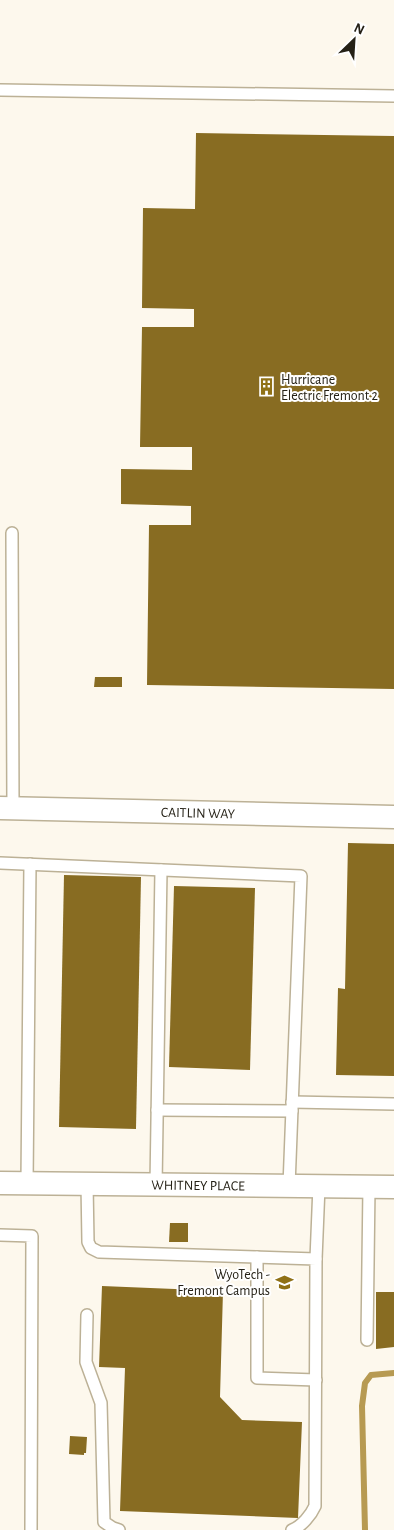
<svg xmlns="http://www.w3.org/2000/svg" width="394" height="1530" font-family="'Alegreya Sans',sans-serif">
<style>
.lines{fill:none;stroke-linecap:round;stroke-linejoin:round}
.stream{stroke:#b79a52;stroke-width:6}
.building{fill:#886c22}
.lane-casing{stroke:#bcb196;stroke-width:14}
.street-casing{stroke:#bcb196;stroke-width:25}
.lane{stroke:#fff;stroke-width:11}
.street{stroke:#fff;stroke-width:22}
.labels{text-anchor:middle;stroke-width:4;stroke-linejoin:round;paint-order:stroke}
.poi-label{font-size:14px;fill:#252116;stroke:#fff;text-anchor:start}
.street-label{font-size:14px;fill:#252116;stroke:#fff}
</style>
<rect width="100%" height="100%" fill="#fdf8ed"/>
<g class="lines">
<polyline class="stream" points="365,1530 362,1406 365,1383 371,1375 394,1373"/>
</g>
<g class="building">
<polygon points="196,133 394,136 394,689 147,685 149,525 191,525 191,506 121,504 121,469 192,470 192,447 140,447 142,327 194,327 194,309 142,308 143,208 195,209"/>
<polygon points="95,677 122,677 122,687 94,687"/>
<polygon points="348,843 394,844 394,1076 336,1075 338,988 345,989"/>
<polygon points="64,875 141,877 136,1129 59,1127"/>
<polygon points="174,886 255,888 250,1070 169,1067"/>
<polygon points="170,1223 188,1223 188,1242 169,1242"/>
<polygon points="102,1286 223,1291 220,1397 242,1420 302,1422 298,1518 120,1511 125,1368 99,1367"/>
<polygon points="376,1292 394,1292 394,1347 376,1349"/>
<polygon points="70,1436 87,1437 86,1453 84,1453 84,1455 69,1454"/>
</g>
<g class="lines">
<defs>
<g id="lane">
<polyline points="0,90 394,96"/>
<polyline points="12,533 13,808"/>
<polyline points="0,863 301,876 289,1186"/>
<polyline points="292,1102 394,1104"/>
<polyline points="157,1110 292,1111"/>
<polyline points="27,1183 30,864"/>
<path d="M87,1184L88,1242L91,1248L99,1252L316,1259L315,1506C311,1515 302,1526 292,1530"/>
<polyline points="156,1185 161,870"/>
<polyline points="0,1235 32,1236 31,1530"/>
<polyline points="257,1257 257,1378 316,1380"/>
<polyline points="316,1259 319,1186"/>
<polyline points="87,1315 86,1362 101,1403 104,1522 113,1528 119,1530"/>
<polyline points="367,1340 369,1187"/>
</g>
<g id="street">
<path id="s1" d="M0,808L394,817"/>
<path id="s2" d="M0,1183L394,1187"/>
</g>
</defs>
<use href="#lane" class="lane-casing"/>
<use href="#street" class="street-casing"/>
<use href="#lane" class="lane"/>
<use href="#street" class="street"/>
</g>
<defs>
<symbol id="building-bare" viewBox="-9 -9 18 18"><path d="M-4-6H4V6H1V3H-1V6H-4ZM-2.5-4.3h1.7v1.8h-1.7ZM.8-4.3h1.7v1.8H.8ZM-2.5-1h1.7V.8h-1.7ZM.8-1h1.7V.8H.8Z" fill="#907116" stroke="#fff" stroke-width="2.5" paint-order="stroke"/></symbol>
<symbol id="school-bare" viewBox="-9 -9 18 18"><path d="M0-5L7-2L0 1L-7-2ZM-4 1L0 2.5L4 1V4Q0 6-4 4Z" fill="#907116" stroke="#fff" stroke-width="2.5" paint-order="stroke"/></symbol>
</defs>
<g fill-rule="evenodd">
<use href="#building-bare" x="254" y="374" width="25" height="25"/>
<use href="#school-bare" x="272" y="1270" width="25" height="25"/>
</g>
<g class="labels">
<g class="poi-label">
<text x="281" y="384">Hurricane<tspan x="281" dy="16">Electric Fremont 2</tspan></text>
<text x="270" y="1279" text-anchor="end">WyoTech -<tspan x="270" dy="16">Fremont Campus</tspan></text>
</g>
<g class="street-label">
<text dy="5" stroke="none"><textPath href="#s1" startOffset="198">CAITLIN WAY</textPath></text>
<text dy="5" stroke="none"><textPath href="#s2" startOffset="198">WHITNEY PLACE</textPath></text>
</g>
</g>
<g transform="translate(354 40) rotate(25)" stroke="#ffffff" stroke-width="4" paint-order="stroke">
<path d="M0-4L9 19L0 12L-9 19Z" fill="#252116"/>
<text y="-8" font-size="14" font-weight="bold" text-anchor="middle" fill="#252116">N</text>
</g>
</svg>
